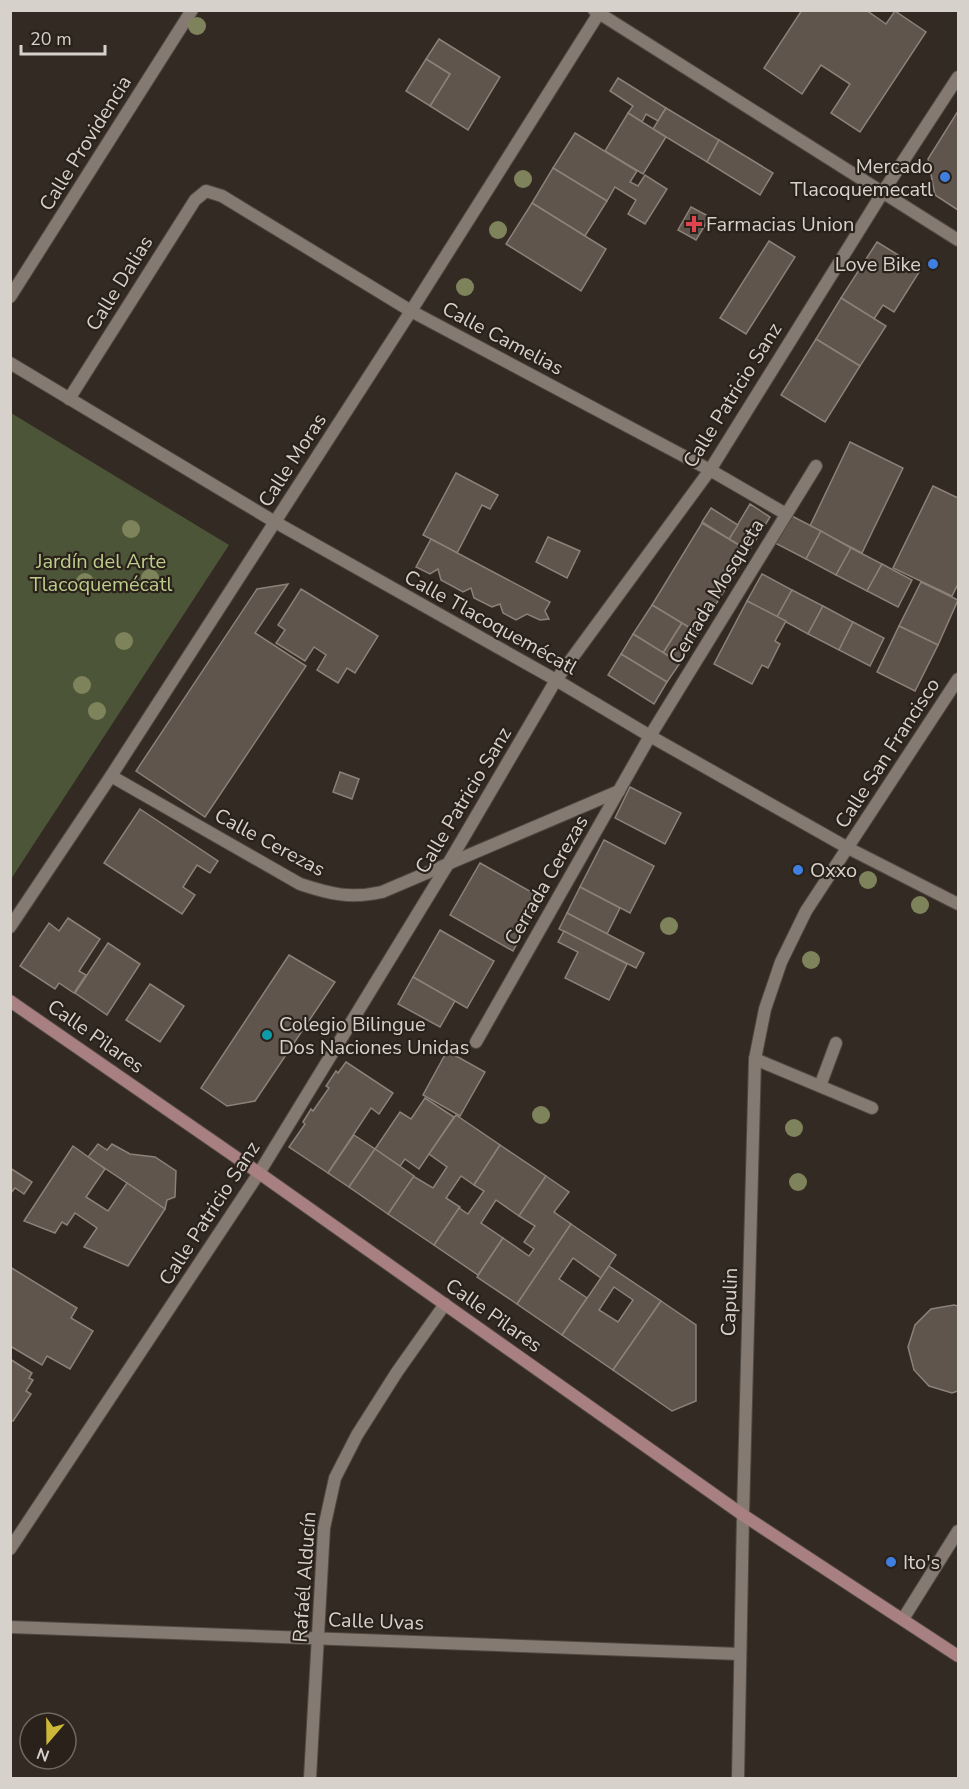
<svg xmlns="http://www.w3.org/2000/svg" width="969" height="1789" font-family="'Nunito Sans',sans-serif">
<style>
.green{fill:#4d5538}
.building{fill:#5f554d;stroke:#8c8178;stroke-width:1.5;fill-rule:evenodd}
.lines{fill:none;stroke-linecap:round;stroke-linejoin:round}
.lane-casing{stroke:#504842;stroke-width:14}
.street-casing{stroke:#504842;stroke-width:14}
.secondary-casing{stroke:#504842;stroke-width:14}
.lane{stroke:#847a71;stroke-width:12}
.street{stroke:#847a71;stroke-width:12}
.secondary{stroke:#a88081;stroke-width:12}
.tree{fill:#7e835c}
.shop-dot{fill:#3f7fe0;stroke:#29211a;stroke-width:2}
.health-dot{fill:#e0444e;stroke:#29211a;stroke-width:2}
.culture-dot{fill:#0f9aa8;stroke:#29211a;stroke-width:2}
.labels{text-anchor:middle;stroke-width:4.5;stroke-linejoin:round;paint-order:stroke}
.street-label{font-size:20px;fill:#d7d1cc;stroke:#29211a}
.poi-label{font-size:20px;fill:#d7d1cc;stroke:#29211a;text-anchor:start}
.park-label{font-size:20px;fill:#bbcc8b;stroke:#29211a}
</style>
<rect width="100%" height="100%" fill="#332a23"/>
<polygon class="green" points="11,413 229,545 11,879"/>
<g class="building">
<polygon points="802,10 866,10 886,24 895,11 926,32 860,132 831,113 850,84 821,65 802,94 764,68"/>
<polygon points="439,39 500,77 468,130 430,106 450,74 426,59"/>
<polygon points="426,59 450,74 430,106 406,91"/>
<polygon points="618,78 666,108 658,121 646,114 642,122 628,113 633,106 610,91"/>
<polygon points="666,108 719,140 707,162 653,129"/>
<polygon points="958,111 958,210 935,195 928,159"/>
<polygon points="628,113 666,137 643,174 605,151"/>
<polygon points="575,133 637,171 630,182 638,186 645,175 667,189 645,224 628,214 636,200 615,187 607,201 553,168"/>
<polygon points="719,140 773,173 760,195 707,162"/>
<polygon points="553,168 607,201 585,236 532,203"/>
<polygon points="532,203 606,249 581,291 506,244"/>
<polygon points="691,207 710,217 696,240 678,230"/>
<polygon points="769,241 795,257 746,334 720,318"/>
<polygon points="877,242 921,269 894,312 883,305 874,319 841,298"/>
<polygon points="841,298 886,326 860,366 816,339"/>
<polygon points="816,339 860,366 825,422 781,395"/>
<polygon points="850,442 903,468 862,553 810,526"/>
<polygon points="456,473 498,495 490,509 482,505 457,553 423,535"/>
<polygon points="933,486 958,498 958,584 952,596 893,568"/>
<polygon points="750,504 770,517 749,551 729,539"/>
<polygon points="711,508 738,525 729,539 702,522"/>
<polygon points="790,515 821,531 806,559 775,543"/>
<polygon points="702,523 749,551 698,633 652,605"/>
<polygon points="821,531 851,548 836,575 806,559"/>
<polygon points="548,537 580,551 567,578 536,562"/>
<polygon points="431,539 550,602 545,611 549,619 540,620 527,614 516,620 503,613 500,604 492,607 474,598 471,588 463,592 441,580 438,569 430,574 416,567"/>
<polygon points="851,548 882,564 867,591 836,575"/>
<polygon points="882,564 912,580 898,607 867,591"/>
<polygon points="762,574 792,590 777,617 747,601"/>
<polygon points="921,582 958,600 938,645 899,626"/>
<polygon points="288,584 255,633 306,666 205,817 136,771 257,589"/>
<polygon points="301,589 378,636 355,673 347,668 338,683 317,670 326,655 314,647 305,661 276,643 285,630 278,625"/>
<polygon points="792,590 823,606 808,634 777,617"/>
<polygon points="747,601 786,621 775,641 780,644 768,668 762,665 752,684 714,664"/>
<polygon points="652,605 682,623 663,653 633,634"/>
<polygon points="823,606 853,622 839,650 808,634"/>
<polygon points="853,622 884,638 870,666 839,650"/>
<polygon points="682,623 698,633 680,663 663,653"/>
<polygon points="899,626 938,645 915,691 877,672"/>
<polygon points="633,634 680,663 667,682 621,654"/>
<polygon points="621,654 667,682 654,704 608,675"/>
<polygon points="340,772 359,779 352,799 333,792"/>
<polygon points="630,787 681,813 665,844 615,818"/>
<polygon points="140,809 218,861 210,873 197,865 183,887 195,895 182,914 104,863"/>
<polygon points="604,840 654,866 630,913 580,887"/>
<polygon points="480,863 542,898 513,951 450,915"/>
<polygon points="580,887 620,908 607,934 567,913"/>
<polygon points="567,913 644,953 636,968 559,929"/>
<polygon points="68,918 100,939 79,971 86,975 74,993 59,983 55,989 20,966 49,923 59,931"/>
<polygon points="440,930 494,961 467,1008 413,977"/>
<polygon points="564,931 627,964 609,1000 565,978 578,952 558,942"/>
<polygon points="108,943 140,964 107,1015 75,993"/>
<polygon points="289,955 335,982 255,1101 227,1106 201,1088"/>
<polygon points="413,977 455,1001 440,1027 398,1004"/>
<polygon points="150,984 184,1006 160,1042 126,1020"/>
<polygon points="447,1051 485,1072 460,1116 423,1095"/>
<polygon points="346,1062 393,1093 379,1114 371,1108 328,1173 289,1147 305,1124 303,1122 311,1109 313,1111 329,1088 326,1086 336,1071 338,1073"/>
<polygon points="425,1098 454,1117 419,1169 405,1159 400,1166 375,1149 400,1112 411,1119"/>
<polygon points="456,1115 500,1145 474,1185 461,1176 446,1198 460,1207 434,1245 388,1214 413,1176 433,1188 447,1167 429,1154"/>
<polygon points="354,1135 375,1149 349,1187 328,1173"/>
<polygon points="98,1144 107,1150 112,1144 130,1154 155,1157 176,1171 175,1197 167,1200 165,1209 127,1183 88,1157"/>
<polygon points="500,1145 546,1176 519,1216 496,1200 481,1223 503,1238 478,1275 434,1245 459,1208 468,1214 484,1191 474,1185"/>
<polygon points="73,1146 105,1169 86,1197 108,1211 127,1183 165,1209 128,1266 84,1247 97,1228 75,1213 67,1225 62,1222 55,1233 24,1221"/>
<polygon points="375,1149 414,1176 388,1214 349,1187"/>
<polygon points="10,1168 32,1182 24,1194 15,1188 10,1194"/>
<polygon points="546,1176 569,1192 554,1212 571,1224 517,1304 477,1277 503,1238 529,1256 534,1249 524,1242 535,1226 519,1216"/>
<polygon points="571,1224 616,1255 601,1278 573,1258 559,1279 587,1298 562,1335 517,1304"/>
<path d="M609,1266L661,1301L613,1370L562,1335ZM614,1287L633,1300L618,1322L599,1310Z"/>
<polygon points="10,1267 77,1308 71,1318 93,1331 70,1369 47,1356 42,1365 10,1346"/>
<polygon points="661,1301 696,1325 696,1401 672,1411 613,1370"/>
<polygon points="954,1305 958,1306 958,1391 952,1393 929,1386 914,1370 908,1347 915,1325 931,1309"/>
<polygon points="10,1359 32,1373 29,1378 33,1380 26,1391 31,1394 13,1421 10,1420"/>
</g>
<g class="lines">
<defs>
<g id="lane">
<polyline points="755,1059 872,1108"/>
<polyline points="820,1086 836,1043"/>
</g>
<g id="street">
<polyline points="594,10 958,240"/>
<polyline points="10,297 192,10"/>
<polyline points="10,363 275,522 556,680 650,736 848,848 958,904"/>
<polyline points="69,399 195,200 206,191 222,196 411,311 710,470 786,514"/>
<path d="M111,776L300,884C330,894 350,899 382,892L619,791"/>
<polyline points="10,927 111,776 411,311 601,10"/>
<polyline points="476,1042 650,736 816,466"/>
<polyline points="10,1549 259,1173 448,864 556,680 710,470 883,192 958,77"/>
<polyline points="903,1619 958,1531"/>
<polyline points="10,1627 740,1654"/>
<polyline points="310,1778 324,1528 335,1478 357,1435 397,1372 445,1304"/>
<polyline points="738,1778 743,1515 755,1059 765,1009 781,962 806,911 958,679"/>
</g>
<polyline id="secondary" points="10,1001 259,1173 743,1515 958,1656"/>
</defs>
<use href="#lane" class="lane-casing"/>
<use href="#street" class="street-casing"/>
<use href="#secondary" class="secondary-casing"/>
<use href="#lane" class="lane"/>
<use href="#street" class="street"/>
<use href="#secondary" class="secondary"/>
</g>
<g class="tree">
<circle cx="197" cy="26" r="9"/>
<circle cx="523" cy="179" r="9"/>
<circle cx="498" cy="230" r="9"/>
<circle cx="465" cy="287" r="9"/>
<circle cx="131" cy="529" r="9"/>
<circle cx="150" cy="578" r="9"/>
<circle cx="85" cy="582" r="9"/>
<circle cx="124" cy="641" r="9"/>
<circle cx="82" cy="685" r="9"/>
<circle cx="97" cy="711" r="9"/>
<circle cx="868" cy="880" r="9"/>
<circle cx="920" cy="905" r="9"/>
<circle cx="669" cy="926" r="9"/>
<circle cx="811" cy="960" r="9"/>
<circle cx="541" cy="1115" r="9"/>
<circle cx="794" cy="1128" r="9"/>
<circle cx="798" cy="1182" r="9"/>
</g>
<g class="shop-dot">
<circle cx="945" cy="177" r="6"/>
<circle cx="933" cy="264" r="6"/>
<circle cx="798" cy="870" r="6"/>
<circle cx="891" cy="1562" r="6"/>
</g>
<path class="health-dot" d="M691 215h6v6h6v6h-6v6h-6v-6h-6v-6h6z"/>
<circle class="culture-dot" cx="267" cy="1035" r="6"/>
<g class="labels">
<g class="street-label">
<text transform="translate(85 143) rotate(-58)" y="7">Calle Providencia</text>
<text transform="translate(119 283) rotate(-58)" y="7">Calle Dalias</text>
<text transform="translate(503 338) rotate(28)" y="7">Calle Camelias</text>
<text transform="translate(732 395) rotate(-58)" y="7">Calle Patricio Sanz</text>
<text transform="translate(292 460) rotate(-57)" y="7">Calle Moras</text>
<text transform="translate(716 591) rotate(-59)" y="7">Cerrada Mosqueta</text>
<text transform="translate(491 622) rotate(29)" y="7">Calle Tlacoquemécatl</text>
<text transform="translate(887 753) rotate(-57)" y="7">Calle San Francisco</text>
<text transform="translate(463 800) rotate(-59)" y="7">Calle Patricio Sanz</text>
<text transform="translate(270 842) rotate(28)" y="7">Calle Cerezas</text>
<text transform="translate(546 880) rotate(-60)" y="7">Cerrada Cerezas</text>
<text transform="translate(96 1036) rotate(35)" y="7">Calle Pilares</text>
<text transform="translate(209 1213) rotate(-57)" y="7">Calle Patricio Sanz</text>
<text transform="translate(729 1302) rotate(-88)" y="7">Capulin</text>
<text transform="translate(494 1315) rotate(35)" y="7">Calle Pilares</text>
<text transform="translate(304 1577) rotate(-86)" y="7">Rafaél Alducín</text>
<text transform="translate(376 1621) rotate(2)" y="7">Calle Uvas</text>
</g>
<g class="poi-label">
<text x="933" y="173" text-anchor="end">Mercado<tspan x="933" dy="23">Tlacoquemecatl</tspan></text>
<text x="706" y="231">Farmacias Union</text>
<text x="921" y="271" text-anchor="end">Love Bike</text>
<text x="810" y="877">Oxxo</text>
<text x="279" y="1031">Colegio Bilingue<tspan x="279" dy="23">Dos Naciones Unidas</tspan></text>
<text x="903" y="1569">Ito's</text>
</g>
<g class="park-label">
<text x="101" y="568">Jardín del Arte<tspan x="101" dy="23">Tlacoquemécatl</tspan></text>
</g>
</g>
<rect width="969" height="1789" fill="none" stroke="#d7d1cc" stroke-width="24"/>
<g transform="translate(48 1741) rotate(200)"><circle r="28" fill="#29211a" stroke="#6f6761" stroke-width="1.5"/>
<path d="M0-4.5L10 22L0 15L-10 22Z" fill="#cdb938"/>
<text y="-9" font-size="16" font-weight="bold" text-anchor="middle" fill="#d7d1cc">N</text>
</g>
<path d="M21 45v9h84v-9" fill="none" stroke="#d7d1cc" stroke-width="3"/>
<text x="30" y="45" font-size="18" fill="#d7d1cc" stroke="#29211a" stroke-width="4.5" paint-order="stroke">20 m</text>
</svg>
